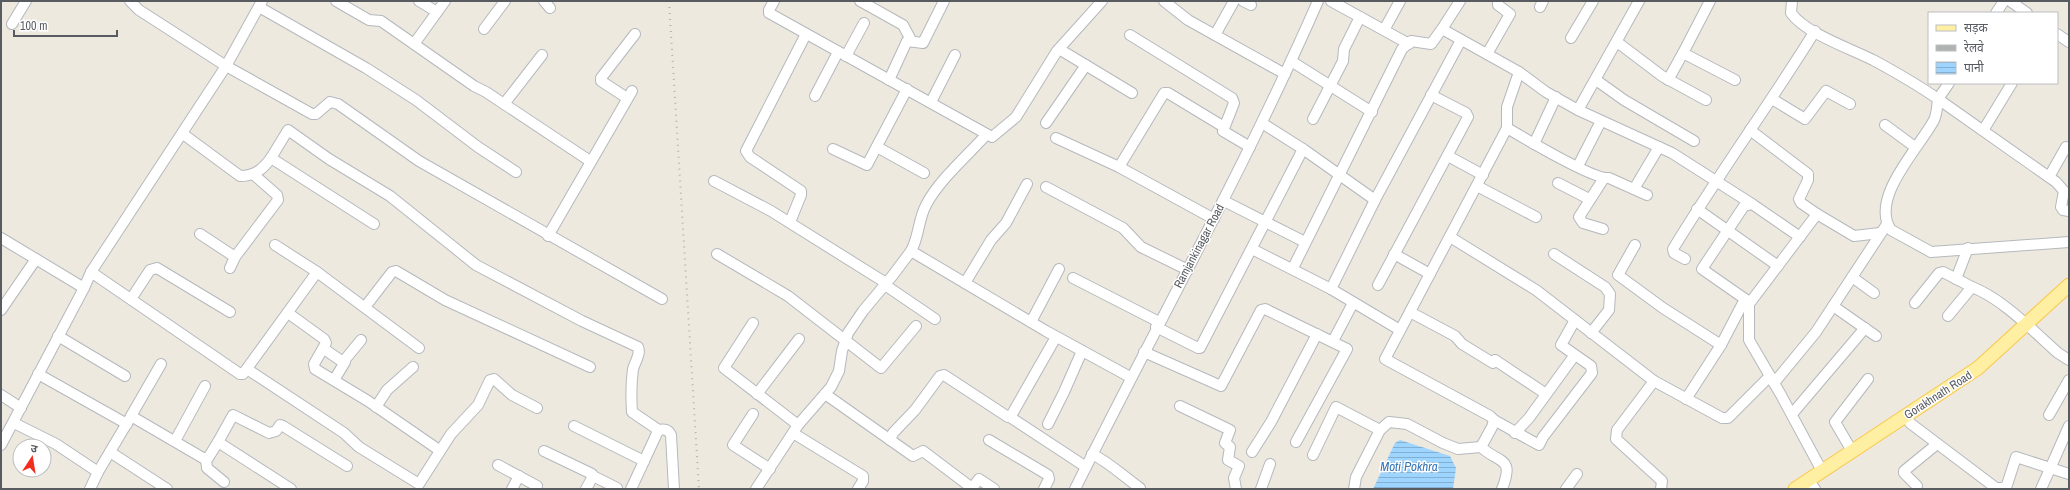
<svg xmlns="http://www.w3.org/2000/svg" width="2070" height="490" font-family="'Archivo Narrow','Noto Sans Devanagari',sans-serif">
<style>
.water{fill:url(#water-rules)}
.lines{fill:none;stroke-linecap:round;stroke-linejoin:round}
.minor-casing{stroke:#b5b8bd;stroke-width:12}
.major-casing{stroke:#fac74a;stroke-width:15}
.minor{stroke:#fff;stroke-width:10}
.major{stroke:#ffefa2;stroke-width:13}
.rail{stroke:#b1b2b2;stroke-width:2;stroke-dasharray:1 5;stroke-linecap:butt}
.labels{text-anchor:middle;stroke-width:3;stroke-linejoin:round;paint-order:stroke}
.street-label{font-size:12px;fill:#585c61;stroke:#fff}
.water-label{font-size:13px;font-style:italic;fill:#3475b7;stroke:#fff}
</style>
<defs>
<pattern id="water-rules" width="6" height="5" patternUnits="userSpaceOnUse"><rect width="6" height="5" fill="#9dd5ff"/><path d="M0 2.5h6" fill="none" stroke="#83b0d2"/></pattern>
</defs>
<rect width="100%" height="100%" fill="#ede9df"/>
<polygon class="water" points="1400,440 1450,456 1456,468 1453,489 1373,489 1395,443"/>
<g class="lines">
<defs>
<g id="minor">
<polyline points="130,1 139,10 226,66 312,114 316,114 330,102 338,104 419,161 662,299"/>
<polyline points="336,1 369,20 381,21 474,86 486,92 590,161"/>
<polyline points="419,1 437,12"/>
<polyline points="544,1 550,8"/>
<polyline points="774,1 769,10 769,13 992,137 1016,117 1057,51 1102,1"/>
<polyline points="860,1 903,25 911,40"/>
<polyline points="1164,1 1188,20 1285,74"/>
<polyline points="1243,1 1251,5"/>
<polyline points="1331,1 1409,44"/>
<path d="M1460,1L1442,29L1519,72L1507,107V128L1385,359L1490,416L1494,420L1492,427L1481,447C1499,464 1515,456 1502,489"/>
<polyline points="1710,1 1683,53 1735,80"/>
<path d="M1792,1L1791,13C1806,34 1852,49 1875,61C1897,73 1918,85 1938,99C1937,106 1937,114 1934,120C1920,147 1869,198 1891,230L1931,252L2069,242"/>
<polyline points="2010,1 2027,13"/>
<polyline points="259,7 366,68 416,100 478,147 516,172"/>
<polyline points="1540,7 1543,1"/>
<polyline points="1996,13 2004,1"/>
<polyline points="12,24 26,1"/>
<polyline points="484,29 505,1"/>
<polyline points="1384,30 1400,1"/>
<polyline points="2057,34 2069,42"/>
<polyline points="1130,35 1232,98 1234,103 1223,131 1250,147"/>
<polyline points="1215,35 1234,1"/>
<polyline points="1571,38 1593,1"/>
<polyline points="1617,42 1662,76 1706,100"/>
<polyline points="414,44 445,1"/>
<polyline points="1059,49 1132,93"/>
<polyline points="1487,54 1510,14 1498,5 1498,1"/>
<polyline points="846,56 864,23"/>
<polyline points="1291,61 1372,112"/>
<polyline points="1519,72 1546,92 1578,110 1672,153 1752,204"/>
<polyline points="889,80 907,41 923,43 944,1"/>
<polyline points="1596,80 1624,100 1694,141"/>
<polyline points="1668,80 1683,53"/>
<polyline points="1949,83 1938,99 2056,182 2064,191 2061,207 2063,210 2069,211"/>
<polyline points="815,96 838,52"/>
<polyline points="627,98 601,81 601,78 635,34"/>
<polyline points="1772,99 1805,119 1826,91 1850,104"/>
<polyline points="931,102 955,55"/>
<polyline points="504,104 542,55"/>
<polyline points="1578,110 1639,1"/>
<polyline points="1313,119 1343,61 1344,49 1360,17"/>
<polyline points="1046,123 1086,65"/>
<polyline points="1262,123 1303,149 1375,200"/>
<polyline points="1885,125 1915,147"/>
<path d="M1507,128C1524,138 1594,180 1609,178L1647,195"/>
<polyline points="1984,129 2012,83"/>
<polyline points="1750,130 1808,174 1808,180 1799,199 1801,203 1817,214"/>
<path d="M183,134L240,176C255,176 263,169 271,158L374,224"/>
<polyline points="1056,138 1119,167 1214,219"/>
<polyline points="1534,144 1556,97"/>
<polyline points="877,147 924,173"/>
<polyline points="833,149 867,165 907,89"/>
<polyline points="1448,156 1483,175"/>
<path d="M271,158L288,130L329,159L390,196L476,265L582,321L638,347C641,354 635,362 633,369C631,383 631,397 632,412L657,429L658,431L631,489"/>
<polyline points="1578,166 1601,121"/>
<polyline points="1119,167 1164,93 1168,93 1224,127"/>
<polyline points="2049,177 2066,147"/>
<polyline points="714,181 771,211 886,283"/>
<polyline points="1558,183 1589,199"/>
<polyline points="1477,186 1536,217"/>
<polyline points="1046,187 1123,228 1141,247 1188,270"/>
<polyline points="1634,189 1659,147"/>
<polyline points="1224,201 1305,242"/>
<polyline points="1697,209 1778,266"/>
<polyline points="790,222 801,195 801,191 750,157 746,151 806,34"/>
<polyline points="1603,229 1583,223 1579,217 1604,178"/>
<polyline points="200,234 235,257"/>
<polyline points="548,236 632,91"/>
<polyline points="1450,237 1536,290 1654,381 1722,418 1728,418 1770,376"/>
<polyline points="1,238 84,288"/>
<polyline points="275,245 317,272"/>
<polyline points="1635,245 1618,275 1663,308 1721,345 1745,299 1702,269 1744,206 1752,204 1800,237"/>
<polyline points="1252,249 1331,289 1400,330"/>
<path d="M911,251C919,237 918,220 926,205C939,180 967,156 986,135"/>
<polyline points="717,254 788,296 881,368 916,326"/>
<polyline points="1394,254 1430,274"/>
<polyline points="1554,254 1605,287 1610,294 1609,310 1591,333"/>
<path d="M1685,259L1674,253L1673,249C1718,175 1769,105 1815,31"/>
<polyline points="230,268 235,257 278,200 277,195 253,174"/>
<polyline points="1293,268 1402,49 1411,41 1431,44 1442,29"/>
<polyline points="91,272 240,374 243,374 317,272 419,348"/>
<polyline points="1852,277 1874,293"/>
<polyline points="1073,278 1159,322"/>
<polyline points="1956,279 1968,248"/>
<polyline points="965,283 991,240 1006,223 1027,184"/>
<polyline points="885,285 935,319"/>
<polyline points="1378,285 1468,117 1466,113 1431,95"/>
<polyline points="1331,289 1375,200 1461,40"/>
<polyline points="131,299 150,270 157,268 230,312"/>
<polyline points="1745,299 1749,306 1749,340 1781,395 1822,471"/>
<polyline points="1915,303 1939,273 1943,272 1972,287"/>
<polyline points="1749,304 1817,214 1854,236 1880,233"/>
<polyline points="1833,306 1876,336"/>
<polyline points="365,307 392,272 396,271 445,300 590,367"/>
<polyline points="1,310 36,259"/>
<polyline points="1410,312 1455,336 1462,344 1493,363"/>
<polyline points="288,313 324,339 326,343 314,364 315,369 368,401 439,450"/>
<path d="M1948,316L1972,287C2003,299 2033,331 2058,353L2069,360"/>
<polyline points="1031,322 1059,269"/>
<polyline points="753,323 724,368 798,425"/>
<polyline points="1156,327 1198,348 1200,348 1303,149"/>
<polyline points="58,336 125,376"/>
<polyline points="1333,341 1353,303"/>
<polyline points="324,349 343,362 361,340"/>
<polyline points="1144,352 1221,386 1261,310 1265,309 1347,349 1296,442"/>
<polyline points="1495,360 1546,394"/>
<polyline points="161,364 131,416 203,458 208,458 218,442"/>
<polyline points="247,369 344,433 359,447 419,484 451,434 478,405 490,380 494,379 512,395 537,408"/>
<polyline points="38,374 127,424"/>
<polyline points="334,380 345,362"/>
<polyline points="1654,381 1617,430 1616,439 1662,481 1661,489"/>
<polyline points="1774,383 1816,332 1887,224"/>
<polyline points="757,394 799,339"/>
<polyline points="825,394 913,456 923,451 972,488 979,479 994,489"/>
<polyline points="1,395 21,408"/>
<polyline points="1686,399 1721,345"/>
<polyline points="1180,406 1230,430 1225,443 1230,447 1228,460 1239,466 1234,478 1236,489"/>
<polyline points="376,407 387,390 413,367"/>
<polyline points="753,414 733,445 770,469"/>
<polyline points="1792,414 1865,328"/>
<polyline points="1907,415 1910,423 1996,488 2003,488 2007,485 2016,457 2069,474"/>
<polyline points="2049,415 2069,380"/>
<polyline points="1010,417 1086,467"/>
<polyline points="1494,420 1539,445 1543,437 1592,373 1591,366 1561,345 1575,320"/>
<polyline points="14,423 56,444 98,472 90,489"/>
<polyline points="1048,424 1064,392 1082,351"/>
<polyline points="574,426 644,461"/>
<path d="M658,430C664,429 668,429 671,435L674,489"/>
<polyline points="1379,431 1389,422 1407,424 1443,443 1458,449 1481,447"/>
<polyline points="793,433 863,476 863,481 858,489"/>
<polyline points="1515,433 1529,418 1574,356"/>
<polyline points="890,440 893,433 915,410 940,376 944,375 1008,417 1011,416 1056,337"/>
<polyline points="989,440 1048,475 1049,479 1044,489"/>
<polyline points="175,441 205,386"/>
<polyline points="1,445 84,288 91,272 226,66 262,1"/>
<polyline points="544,451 592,474 592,478 586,489"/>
<polyline points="1852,451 1835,422 1868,379"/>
<polyline points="110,452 167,489"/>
<polyline points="1252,452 1271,422 1317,334"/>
<path d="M1092,454C1110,463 1123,476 1140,488"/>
<polyline points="1313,455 1336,407 1378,429 1379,432 1356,477 1354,489"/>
<polyline points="206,459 207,468 224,482"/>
<polyline points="498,465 537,486"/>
<polyline points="98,472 130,418"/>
<polyline points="593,476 617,488"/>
<polyline points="1808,480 1815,489"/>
<polyline points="1917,486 1904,473 1904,471 1937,444"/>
<polyline points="291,489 218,442 233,415 269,433 276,431 280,425 283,426 347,466"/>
<polyline points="512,489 519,476"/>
<polyline points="756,489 798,425 831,387 839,371 842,351 848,333 863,311 893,275 911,251 1046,331 1130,377"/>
<path d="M1075,489C1156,326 1245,168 1318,1"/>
<polyline points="1261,489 1270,464"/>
<polyline points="1566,489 1577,474"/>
<polyline points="2041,489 2069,426"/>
</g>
<polyline id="major" points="1795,489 1978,368 2069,285"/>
</defs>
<use href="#minor" class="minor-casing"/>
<use href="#major" class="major-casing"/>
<use href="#minor" class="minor"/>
<use href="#major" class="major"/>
<polyline class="rail" points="669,1 699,489"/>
</g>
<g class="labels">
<g class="street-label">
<text transform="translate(1199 246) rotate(-62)" y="4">Ramjankinagar Road</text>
<text transform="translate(1938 395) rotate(-33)" y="4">Gorakhnath Road</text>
</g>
<g class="water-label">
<text x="1409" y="471">Moti Pokhra</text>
</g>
</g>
<rect width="2070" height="490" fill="none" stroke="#585c61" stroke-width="4"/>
<rect x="1928" y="12" width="130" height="72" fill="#ffffff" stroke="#bcbec0"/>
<rect x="1936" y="25" width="20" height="6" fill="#ffefa2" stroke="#bcbec0"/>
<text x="1964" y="32" font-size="12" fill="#585c61">सड़क</text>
<rect x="1936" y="45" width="20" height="6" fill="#b1b2b2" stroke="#bcbec0"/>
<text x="1964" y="52" font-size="12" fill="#585c61">रेलवे</text>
<rect x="1936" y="62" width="20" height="12" fill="url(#water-rules)" stroke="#bcbec0"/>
<text x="1964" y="72" font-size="12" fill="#585c61">पानी</text>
<g transform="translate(32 458) rotate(12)"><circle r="19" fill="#ffffff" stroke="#bcbec0"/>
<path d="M0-3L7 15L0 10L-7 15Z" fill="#f42c1e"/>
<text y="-6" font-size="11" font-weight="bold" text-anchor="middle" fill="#585c61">उ</text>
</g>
<path d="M14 30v6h103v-6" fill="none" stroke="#585c61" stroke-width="2"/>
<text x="20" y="30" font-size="12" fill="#585c61" stroke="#ffffff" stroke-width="3" paint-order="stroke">100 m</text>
</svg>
